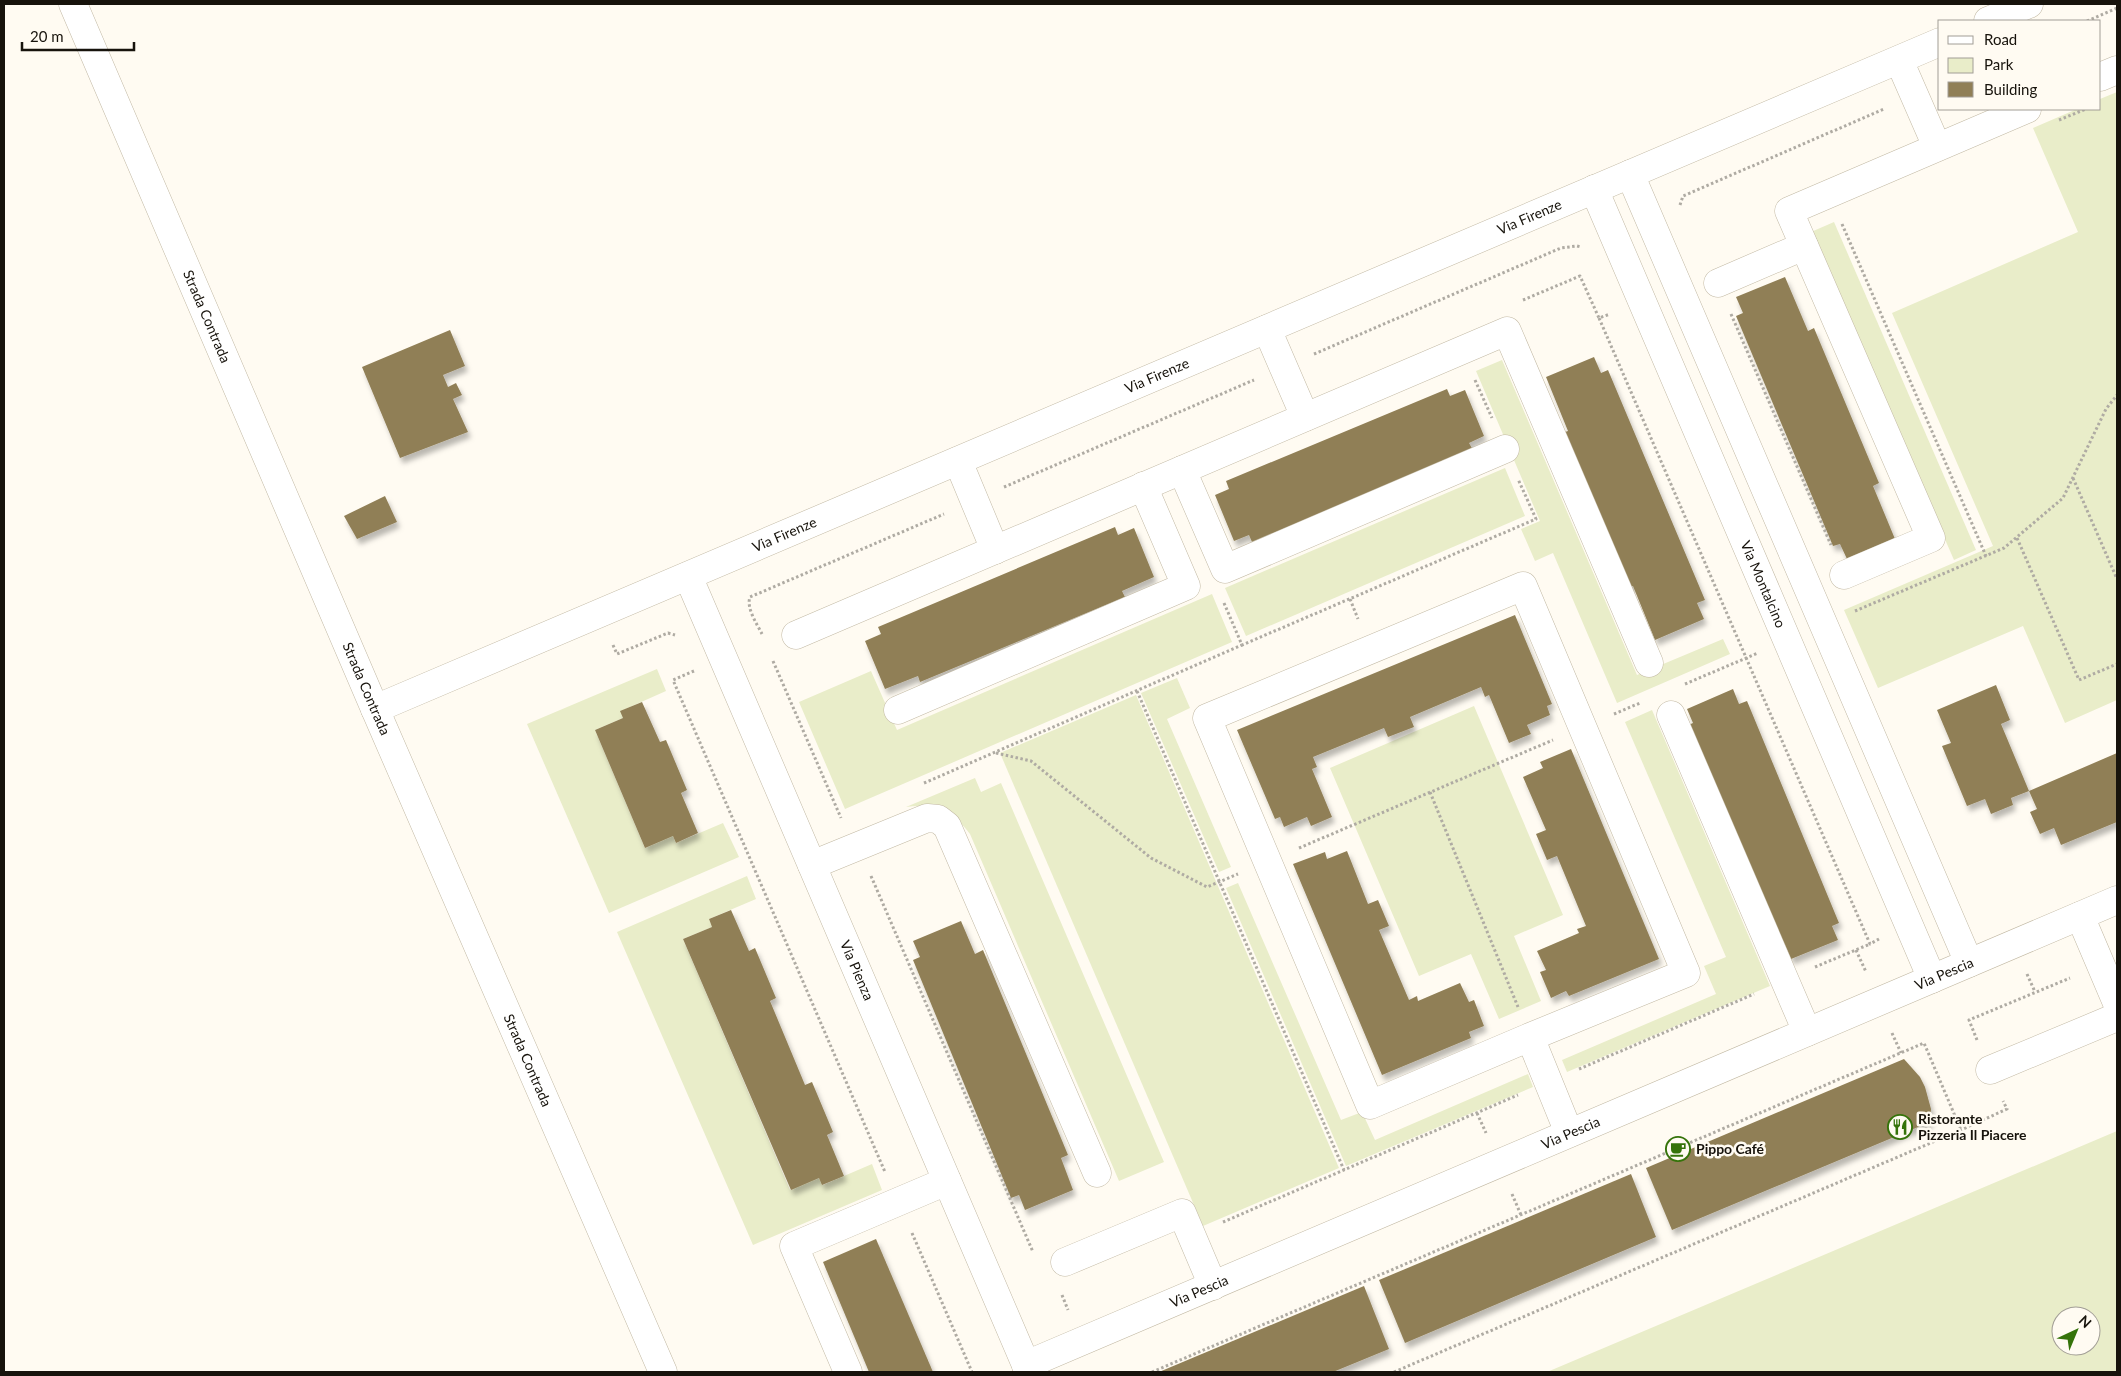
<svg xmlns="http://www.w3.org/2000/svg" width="2121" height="1376" font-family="Lato,sans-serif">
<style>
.green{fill:#e9edc9;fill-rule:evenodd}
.building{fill:#907f56;filter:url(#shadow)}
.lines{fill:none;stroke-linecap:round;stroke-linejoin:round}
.minor-casing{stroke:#c2b9a4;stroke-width:29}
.path{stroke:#afaba3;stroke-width:3;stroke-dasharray:2.5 2.5;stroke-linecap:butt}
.minor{stroke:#fff;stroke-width:28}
.labels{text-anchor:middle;stroke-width:5;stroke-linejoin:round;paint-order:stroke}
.street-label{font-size:14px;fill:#17130c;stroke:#fffbf2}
.poi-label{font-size:14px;font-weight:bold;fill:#17130c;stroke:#fffbf2;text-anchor:start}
</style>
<defs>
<filter id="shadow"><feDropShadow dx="3" dy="5.5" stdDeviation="2.5" flood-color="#0004"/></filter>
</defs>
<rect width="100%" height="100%" fill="#fffbf2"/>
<g class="green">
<polygon points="2117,92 2117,700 2065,723 2023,626 1878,688 1844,610 1993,546 1892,313 2078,232 2033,128 2077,109 2100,109 2100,99"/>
<polygon points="1834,222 1976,550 1954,560 1811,232"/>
<polygon points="1502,360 1637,675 1723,639 1730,654 1617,703 1553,553 1535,561 1521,529 1540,521 1476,371"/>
<polygon points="1505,468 1525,516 1246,636 1225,588"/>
<polygon points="1212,594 1232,642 845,809 799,702 871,671 897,730"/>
<polygon points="657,669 666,691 621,711 623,718 595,730 645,848 673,836 676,843 723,823 739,857 609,913 527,724"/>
<polygon points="1177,678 1190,708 1167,719 1231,867 1219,872 1141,693"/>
<polygon points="1136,695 1339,1168 1203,1226 1000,753"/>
<polygon points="1474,706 1563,915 1514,936 1541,1001 1499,1019 1471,954 1419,976 1330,768"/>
<polygon points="1652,710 1770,986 1567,1072 1562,1060 1716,994 1704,966 1726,957 1625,722"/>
<path d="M975,778L981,792L1001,783L1164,1162L1119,1181L970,834C953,811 933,803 906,807Z"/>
<polygon points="747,876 756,899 709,919 712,927 683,939 790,1190 819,1178 823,1185 872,1164 882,1190 753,1245 617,932"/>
<polygon points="1238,883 1341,1120 1362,1112 1375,1140 1528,1074 1533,1087 1346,1166 1226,888"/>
<path d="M2117,1131V1372H1547ZM2061,1316H2091V1346H2061Z"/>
</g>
<g class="building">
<polygon points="1785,277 1808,331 1814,328 1879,483 1873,486 1895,539 1847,559 1840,544 1833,546 1736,316 1743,313 1736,297"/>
<polygon points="450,330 465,366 443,375 448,387 456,383 462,395 453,399 468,432 400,458 362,367"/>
<polygon points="1594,357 1601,373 1608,370 1705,600 1697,603 1704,619 1655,640 1633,586 1627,588 1562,433 1568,431 1546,377"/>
<polygon points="1447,389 1450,396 1465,390 1484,436 1469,443 1473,450 1252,542 1249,535 1234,541 1215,495 1229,489 1226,481"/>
<polygon points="385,496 397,522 357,539 344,516"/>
<polygon points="1115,527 1118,535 1134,528 1154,577 1122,591 1125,597 920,682 918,676 885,689 865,641 881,634 878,627"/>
<polygon points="1515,615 1552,704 1547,706 1550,715 1527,725 1531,734 1509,743 1489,695 1485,697 1481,687 1410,717 1414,727 1388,737 1384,728 1313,757 1317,767 1312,769 1332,817 1311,826 1307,817 1284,827 1280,817 1275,819 1237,730"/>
<polygon points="1996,685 2010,720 2001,724 2029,791 2011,798 2013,805 1991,814 1985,799 1967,806 1942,746 1951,743 1937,710"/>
<polygon points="1733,689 1739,704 1747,701 1839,923 1832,926 1838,940 1791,959 1785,945 1778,948 1686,726 1693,723 1687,709"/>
<polygon points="642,702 660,742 666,740 687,790 681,793 698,833 676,843 673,836 645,848 595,730 623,718 620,711"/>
<polygon points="1571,749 1659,959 1569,996 1566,991 1551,998 1540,972 1546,970 1537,951 1579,933 1577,929 1586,926 1557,856 1547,860 1536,834 1546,830 1523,777 1543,768 1540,762"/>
<polygon points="2117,753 2117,822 2061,845 2054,828 2040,834 2030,812 2037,809 2029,791"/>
<polygon points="1347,851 1368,904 1378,900 1389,926 1379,930 1409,1000 1417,996 1418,1001 1460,983 1469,1002 1474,1000 1484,1026 1469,1032 1471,1038 1382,1075 1293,864 1325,852 1327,859"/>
<polygon points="731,910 749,951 755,948 776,998 770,1001 805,1085 812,1082 833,1132 827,1135 844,1176 822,1185 819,1178 791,1190 683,939 712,927 709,919"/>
<polygon points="961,921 975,954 983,950 1068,1155 1061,1158 1073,1190 1025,1210 1019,1195 1011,1198 913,960 920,957 913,941"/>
<polygon points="1904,1059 1920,1077 1925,1087 1931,1109 1930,1122 1672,1230 1646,1168"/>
<polygon points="1631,1174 1656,1237 1405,1343 1379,1280"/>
<polygon points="876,1239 933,1372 869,1372 823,1262"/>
<polygon points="1364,1286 1389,1349 1333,1372 1159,1372"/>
</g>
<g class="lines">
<defs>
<g id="minor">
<path id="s1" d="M73,4L375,709L663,1372"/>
<polyline points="1988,21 2029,4"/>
<polyline points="1899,60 1937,147"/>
<polyline points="2100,77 2117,70"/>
<polyline points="1630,174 1969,963"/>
<path id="s2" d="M1594,189L1932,979"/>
<polyline points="1718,283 1804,246"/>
<polyline points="1267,329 1305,417"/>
<polyline points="958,461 995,550"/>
<polyline points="1182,470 1225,569 1505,449"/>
<polyline points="1844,575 1931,538 1789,211 2027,109"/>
<path id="s3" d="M688,576L1029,1372"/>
<polyline points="796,635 1507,331 1649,663"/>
<path id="s4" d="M375,709L1940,42"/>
<polyline points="898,710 1186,586 1143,486"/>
<polyline points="1671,715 1807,1032"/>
<polyline points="812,865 927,818 938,819 947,826 1097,1173"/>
<polyline points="2080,916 2117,1003"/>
<polyline points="1530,1037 1686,973 1523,586 1207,718 1370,1105 1530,1037 1569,1133"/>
<polyline points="1990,1070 2117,1017"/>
<polyline points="1065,1262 1182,1213 1213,1286"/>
<path id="s5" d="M1026,1365L2117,900"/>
<polyline points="848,1372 794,1246 947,1181"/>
</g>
</defs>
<use href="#minor" class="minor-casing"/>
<g class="path">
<polyline points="2087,21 2117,8"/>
<polyline points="2059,120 2086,109"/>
<polyline points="1680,205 1683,196 1884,109"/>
<polyline points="1842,224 1986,556"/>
<polyline points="1523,300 1580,276 1599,318 1610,314"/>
<polyline points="1731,314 1831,545"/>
<polyline points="1599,318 1870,944 1879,939"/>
<polyline points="1314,354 1561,248 1577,246 1581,247"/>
<polyline points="1475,380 1492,418"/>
<polyline points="2073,478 2117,579"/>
<polyline points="1004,487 1254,380"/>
<polyline points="2017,538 2079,680 2117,664"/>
<polyline points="1350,599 1358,619"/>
<polyline points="1224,603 1242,645 1536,519 1518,479"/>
<polyline points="1855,611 2004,548 2063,498 2106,409 2117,395"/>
<path d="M762,634C757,624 746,608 750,597L944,514"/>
<polyline points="613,645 617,654 668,633 675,635"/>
<polyline points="773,661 841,818"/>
<polyline points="694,671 673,680 885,1172"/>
<polyline points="1685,684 1758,653"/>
<polyline points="1137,691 1344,1170"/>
<polyline points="1614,714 1640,703"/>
<polyline points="996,753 1031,761 1151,858 1207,887 1238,874"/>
<polyline points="924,783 1242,645"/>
<polyline points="1430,792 1518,1007"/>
<polyline points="1299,848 1553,740"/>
<polyline points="871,876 1033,1252"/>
<polyline points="1856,950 1866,972"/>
<polyline points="1815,967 1870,944"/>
<polyline points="2027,974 2035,992"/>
<polyline points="1892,1033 1901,1053"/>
<polyline points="1977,1040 1969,1020 2070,978"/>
<polyline points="1579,1069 1754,994"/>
<polyline points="1477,1113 1486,1133"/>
<polyline points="1512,1194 1521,1215"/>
<polyline points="1223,1222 1518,1095"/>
<polyline points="912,1233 972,1372"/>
<polyline points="1062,1295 1068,1310"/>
<polyline points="1152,1372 1924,1043 1961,1130"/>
<polyline points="1394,1372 1961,1130 2007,1109 2003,1101"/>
</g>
<use href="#minor" class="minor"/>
</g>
<defs>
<symbol id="restaurant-ring" viewBox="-11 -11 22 22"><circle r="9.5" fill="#fffbf2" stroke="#35730a" stroke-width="1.5"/><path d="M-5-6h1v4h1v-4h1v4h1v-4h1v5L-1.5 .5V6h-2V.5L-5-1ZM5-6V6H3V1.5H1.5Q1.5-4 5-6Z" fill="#35730a"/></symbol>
<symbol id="cafe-ring" viewBox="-11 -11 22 22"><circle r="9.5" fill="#fffbf2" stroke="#35730a" stroke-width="1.5"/><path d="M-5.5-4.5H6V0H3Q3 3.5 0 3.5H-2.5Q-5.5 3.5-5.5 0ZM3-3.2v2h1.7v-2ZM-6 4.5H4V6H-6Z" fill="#35730a"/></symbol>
</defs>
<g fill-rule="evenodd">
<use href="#restaurant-ring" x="1886" y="1113" width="28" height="28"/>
<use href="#cafe-ring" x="1664" y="1135" width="28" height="28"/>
</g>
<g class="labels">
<g class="street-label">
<text dy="5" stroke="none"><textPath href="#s4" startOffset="1255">Via Firenze</textPath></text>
<text dy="5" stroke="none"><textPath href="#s1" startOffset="340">Strada Contrada</textPath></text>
<text dy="5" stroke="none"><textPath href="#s4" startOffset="850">Via Firenze</textPath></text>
<text dy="5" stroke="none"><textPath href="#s4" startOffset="445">Via Firenze</textPath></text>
<text dy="5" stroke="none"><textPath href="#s2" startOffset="430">Via Montalcino</textPath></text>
<text dy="5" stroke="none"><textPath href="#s1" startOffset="745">Strada Contrada</textPath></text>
<text dy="5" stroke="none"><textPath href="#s3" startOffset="429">Via Pienza</textPath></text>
<text dy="5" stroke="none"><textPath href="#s5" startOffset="998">Via Pescia</textPath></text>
<text dy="5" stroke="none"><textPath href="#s1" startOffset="1150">Strada Contrada</textPath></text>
<text dy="5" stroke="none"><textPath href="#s5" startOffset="592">Via Pescia</textPath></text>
<text dy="5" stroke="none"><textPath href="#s5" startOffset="188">Via Pescia</textPath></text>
</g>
<g class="poi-label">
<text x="1918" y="1124">Ristorante<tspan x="1918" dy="16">Pizzeria Il Piacere</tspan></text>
<text x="1696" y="1154">Pippo Café</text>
</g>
</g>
<rect width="2121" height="1376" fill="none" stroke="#17130c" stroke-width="10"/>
<rect x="1938" y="20" width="162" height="90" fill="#fffbf2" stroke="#a29e96"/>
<rect x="1948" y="36" width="25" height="8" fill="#ffffff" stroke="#a29e96"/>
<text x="1984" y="45" font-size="15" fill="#17130c">Road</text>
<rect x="1948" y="58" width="25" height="15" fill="#e9edc9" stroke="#a29e96"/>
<text x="1984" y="70" font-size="15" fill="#17130c">Park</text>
<rect x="1948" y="82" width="25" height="15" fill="#907f56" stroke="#a29e96"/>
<text x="1984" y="95" font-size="15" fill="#17130c">Building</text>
<g transform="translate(2076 1331) rotate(44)"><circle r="24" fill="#fffbf2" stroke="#a29e96"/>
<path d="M0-4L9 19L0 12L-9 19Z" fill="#35730a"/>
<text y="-8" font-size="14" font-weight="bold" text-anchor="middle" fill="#17130c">N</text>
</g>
<path d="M22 42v8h112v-8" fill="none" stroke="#17130c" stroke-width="2.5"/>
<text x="30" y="42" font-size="15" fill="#17130c" stroke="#fffbf2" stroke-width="4" paint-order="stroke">20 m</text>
</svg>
